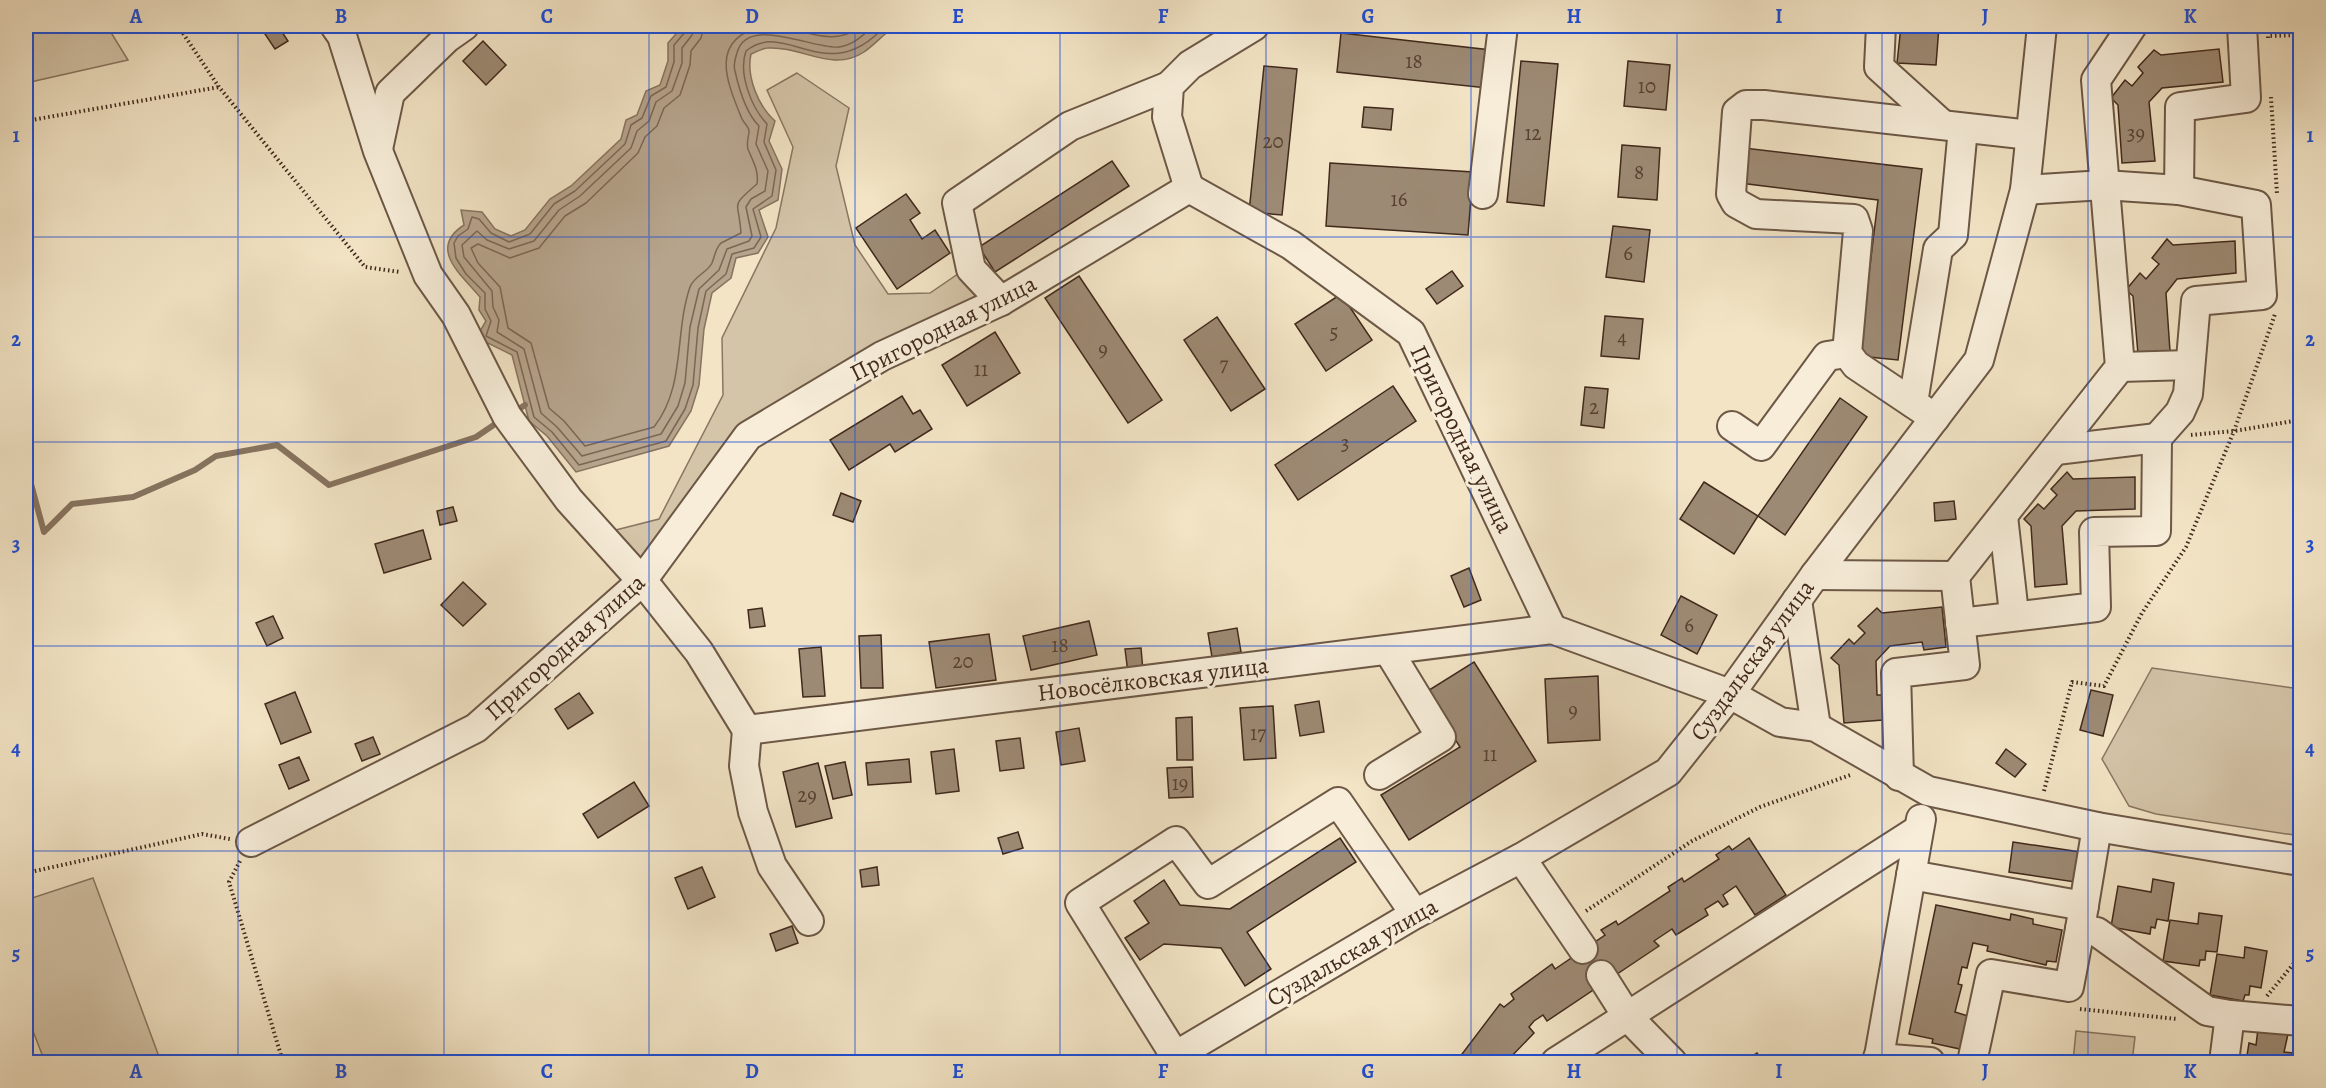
<svg xmlns="http://www.w3.org/2000/svg" width="2326" height="1088" font-family="Alegreya,serif">
<style>
.green{fill:#d4c4a8;stroke:#8a7662;stroke-width:1.5}
.water{fill:#b6a48c;stroke:#87735f;stroke-width:1.5}
.lines{fill:none;stroke-linecap:round;stroke-linejoin:round}
.shore{stroke:#7c6654;stroke-width:1.5}
.stream{stroke:#87735f;stroke-width:6}
.building{fill:#9d8a74;stroke:#41291c;stroke-width:1.5}
.minor-casing{stroke:#6d5846;stroke-width:32}
.path{stroke:#41291c;stroke-width:4;stroke-dasharray:1.5 3;stroke-linecap:butt}
.minor{stroke:#f7edd9;stroke-width:28}
.grid{fill:none;stroke:#1d4ed8;stroke-width:1.5;stroke-opacity:0.55}
.labels{text-anchor:middle;stroke-width:6;stroke-linejoin:round;paint-order:stroke}
.number-label{font-size:21px;fill:#584132}
.street-label{font-size:24px;fill:#41291c;stroke:#f7edd9}
.neatline{fill:none;stroke:#1d4ed8;stroke-width:2}
.grid-label{font-size:20px;text-anchor:middle;font-weight:bold;fill:#1d4ed8}
</style>
<rect width="100%" height="100%" fill="#f2e4c5"/>
<filter id="stains"><feTurbulence type="fractalNoise" baseFrequency=".00333" numOctaves="4"/><feColorMatrix values="0 0 0 0 .2 0 0 0 0 .09 0 0 0 0 .02 0 0 0 .5 -.17"/></filter>
<radialGradient id="worn" r=".72"><stop offset=".6" stop-color="#630" stop-opacity="0"/><stop offset="1" stop-color="#630" stop-opacity=".3"/></radialGradient>
<g class="green">
<polygon points="26,26 107,26 128,60 26,83"/>
<polygon points="797,73 849,108 836,166 855,245 888,294 930,293 958,274 984,296 753,422 638,564 608,532 659,519 723,395 722,338 776,228 793,147 767,90"/>
<polygon points="2152,668 2300,689 2300,836 2156,814 2129,806 2102,759"/>
<polygon points="93,878 161,1062 45,1062 26,1013 26,900"/>
<polygon points="2076,1031 2135,1037 2132,1062 2073,1062"/>
</g>
<path class="water" d="M683,26H892L890,30C881,37 873,46 864,52C832,73 802,46 768,48C763,48 756,52 751,54C746,76 758,106 775,121L769,141L782,169L778,200L759,210L768,237L758,253L736,258L731,278L712,293L704,329L699,385L691,411L669,446L576,472L547,436L529,421L512,355L488,343L481,347L476,338L486,321L479,310L480,297C462,275 427,249 464,225L461,210L482,212L495,229L511,236L525,230L550,199L571,186L621,139L626,120L637,115L646,91L660,85L668,61V43Z"/>
<g class="lines">
<g class="shore">
<path d="M687,26L686,31L674,45V62L666,87L651,96L642,118L631,125L625,144L575,191L554,204L530,234L509,242L491,233L479,219L472,217L468,229L458,236L454,243L456,258L466,274L485,293V309L491,321L486,336L517,352L534,417L552,432L579,465L666,441L685,409L693,385L698,328L706,291L726,274L732,254L754,248L761,237L753,209L772,196L776,170L764,142L767,124C751,107 738,73 746,51C785,18 827,90 885,26"/>
<path d="M695,26L692,35L682,48V63L672,91L656,102L649,121L637,131L631,148L580,196L559,210L534,241L509,249L487,240L477,231L462,245L464,257L492,291L493,307L499,320L497,332L524,349L541,413L557,427L582,456L661,434L678,406L685,383L690,327L699,289L719,270L727,249L749,241L752,236L746,207L751,199L765,191L768,171L756,144L759,126C746,113 739,89 735,71C733,65 735,59 737,53C747,14 814,50 839,47C854,45 864,34 874,26"/>
<path d="M704,26L701,38L691,51L690,65L680,95L664,108L657,126L645,137L638,153L586,203L565,216L539,248L510,258L478,244L471,248L478,263L500,287L508,328L531,343L549,408L564,421L585,446L654,427C686,386 674,334 690,287C694,276 707,273 712,263C715,256 715,249 721,243L741,233C739,200 729,208 757,184C759,170 753,162 748,149C746,142 749,137 749,131C749,127 744,123 742,119C726,80 709,40 762,26"/>
<path d="M772,26C804,28 833,49 861,26"/>
</g>
<g class="stream">
<polyline points="513,413 525,405"/>
<polyline points="26,487 31,484 44,532 72,504 133,497 195,470 216,456 277,445 329,485 476,437 501,420"/>
</g>
</g>
<g class="building">
<polygon points="278,26 288,41 275,49 265,34"/>
<polygon points="1901,26 1939,26 1936,65 1897,63"/>
<polygon points="1341,33 1491,50 1487,88 1337,72"/>
<polygon points="483,41 506,65 486,85 463,61"/>
<polygon points="2219,49 2223,82 2162,88 2149,102 2155,161 2122,163 2118,105 2111,98 2125,80 2132,86 2143,73 2138,67 2154,50 2161,55"/>
<polygon points="1521,61 1558,64 1544,206 1507,202"/>
<polygon points="1628,61 1670,65 1666,110 1624,106"/>
<polygon points="1264,66 1297,69 1282,215 1249,212"/>
<polygon points="1364,107 1393,109 1391,130 1362,127"/>
<polygon points="1622,145 1660,148 1657,200 1618,197"/>
<polygon points="1744,148 1922,169 1898,360 1859,356 1878,200 1740,183"/>
<polygon points="1112,161 1129,186 995,272 979,247"/>
<polygon points="1330,163 1473,172 1468,235 1326,226"/>
<polygon points="906,194 920,213 910,220 922,239 935,230 950,253 897,289 856,228"/>
<polygon points="1613,226 1650,230 1644,282 1606,277"/>
<polygon points="2167,239 2173,245 2235,241 2236,273 2177,279 2166,293 2170,351 2138,354 2133,296 2126,290 2140,273 2146,279 2159,264 2152,258"/>
<polygon points="1452,271 1463,286 1437,304 1426,289"/>
<polygon points="1079,276 1162,400 1128,423 1045,298"/>
<polygon points="1341,294 1372,340 1326,371 1295,324"/>
<polygon points="1605,316 1643,319 1639,359 1601,356"/>
<polygon points="1217,317 1265,389 1231,411 1184,340"/>
<polygon points="995,332 1020,373 967,406 942,365"/>
<polygon points="1393,386 1416,421 1298,500 1275,465"/>
<polygon points="1585,387 1608,389 1604,428 1581,425"/>
<polygon points="902,396 913,414 920,410 932,429 895,452 890,444 849,470 830,440"/>
<polygon points="1840,398 1867,417 1785,535 1758,516"/>
<polygon points="2067,472 2073,479 2135,477 2135,509 2076,511 2062,526 2067,584 2035,587 2031,526 2024,519 2038,504 2044,509 2057,495 2051,489"/>
<polygon points="1704,482 1758,516 1734,554 1680,519"/>
<polygon points="841,493 861,501 853,522 833,515"/>
<polygon points="1954,501 1956,519 1935,521 1934,503"/>
<polygon points="453,507 457,521 440,525 437,511"/>
<polygon points="423,530 431,559 384,573 375,544"/>
<polygon points="1469,568 1481,600 1464,607 1451,576"/>
<polygon points="463,582 486,604 463,626 441,605"/>
<polygon points="1681,596 1717,615 1697,654 1661,635"/>
<polygon points="1942,607 1946,647 1924,650 1922,642 1890,646 1876,661 1877,695 1882,695 1883,720 1844,723 1839,665 1831,658 1849,639 1854,644 1865,633 1858,626 1877,608 1882,613"/>
<polygon points="762,608 765,626 750,628 748,610"/>
<polygon points="273,616 283,638 267,646 256,623"/>
<polygon points="1089,621 1097,655 1031,670 1023,636"/>
<polygon points="1237,628 1241,652 1212,657 1208,633"/>
<polygon points="989,634 996,680 936,688 929,642"/>
<polygon points="881,635 883,688 861,688 859,636"/>
<polygon points="821,647 825,696 803,697 799,649"/>
<polygon points="1141,648 1143,671 1128,673 1125,649"/>
<polygon points="1474,662 1536,761 1409,840 1381,795 1460,747 1426,692"/>
<polygon points="1598,676 1600,740 1548,743 1545,679"/>
<polygon points="2091,690 2113,695 2103,736 2080,730"/>
<polygon points="295,692 311,732 281,744 265,704"/>
<polygon points="579,693 593,713 568,729 555,709"/>
<polygon points="1319,701 1324,732 1300,736 1295,705"/>
<polygon points="1273,706 1276,758 1244,760 1240,708"/>
<polygon points="1192,717 1193,760 1177,760 1176,718"/>
<polygon points="1079,728 1085,761 1061,765 1056,732"/>
<polygon points="373,737 380,754 362,761 355,744"/>
<polygon points="1020,738 1024,768 1000,771 996,741"/>
<polygon points="954,749 959,791 936,794 931,752"/>
<polygon points="2006,749 2026,764 2015,777 1996,763"/>
<polygon points="299,757 309,780 289,789 279,765"/>
<polygon points="909,759 911,782 868,785 866,763"/>
<polygon points="845,762 852,795 833,799 825,766"/>
<polygon points="818,763 832,818 796,827 783,772"/>
<polygon points="1192,767 1193,797 1169,798 1167,768"/>
<polygon points="634,782 649,806 598,838 583,814"/>
<polygon points="1018,832 1023,848 1003,854 998,838"/>
<polygon points="1340,838 1356,862 1247,932 1271,969 1245,986 1221,948 1164,944 1140,960 1125,938 1149,923 1134,901 1164,880 1180,905 1230,909"/>
<polygon points="1749,838 1786,895 1755,915 1736,886 1723,895 1728,904 1723,907 1718,901 1705,909 1708,915 1676,935 1672,929 1654,941 1659,946 1547,1021 1543,1015 1534,1021 1529,1027 1534,1033 1506,1062 1456,1062 1500,1004 1504,1007 1514,999 1511,994 1552,964 1555,969 1605,935 1601,930 1616,921 1618,925 1670,891 1668,887 1682,878 1684,882 1719,859 1716,855 1729,846 1732,850"/>
<polygon points="2013,842 2080,852 2075,882 2009,872"/>
<polygon points="702,867 715,897 688,909 675,878"/>
<polygon points="877,867 879,885 862,887 860,870"/>
<polygon points="2153,879 2174,883 2168,921 2157,919 2155,928 2151,927 2150,934 2111,927 2118,886 2151,892"/>
<polygon points="1936,905 2010,920 2011,914 2033,919 2033,924 2062,930 2056,962 2047,961 2046,965 1987,951 1988,946 1973,943 1967,968 1962,967 1958,984 1962,985 1955,1012 1968,1016 1960,1049 1932,1043 1933,1039 1909,1034"/>
<polygon points="2199,913 2222,916 2217,952 2206,951 2205,960 2200,960 2199,966 2163,961 2170,920 2198,924"/>
<polygon points="792,926 798,943 776,951 770,934"/>
<polygon points="2245,947 2267,951 2261,988 2250,986 2249,995 2245,995 2243,1001 2210,995 2217,954 2244,958"/>
<polygon points="2258,1029 2288,1034 2284,1052 2293,1053 2291,1062 2246,1062 2249,1043 2256,1045"/>
<polygon points="1757,1053 1763,1062 1743,1062"/>
</g>
<g class="lines">
<defs>
<g id="minor">
<polyline points="335,26 342,36 378,151 428,275 456,315 507,416 569,500 650,590 699,652 747,730 1552,629 1730,694 1780,722 1816,727 1928,791 2097,827 2300,861"/>
<polyline points="1881,26 1879,67 1943,125"/>
<polyline points="378,149 390,93 447,38 464,26"/>
<polyline points="1189,188 1167,117 1169,86 1190,65 1254,26"/>
<polyline points="2025,190 2104,185 2179,190 2256,205 2262,295 2196,301 2188,394 2180,412 2157,438"/>
<polyline points="2179,190 2180,107 2246,98 2242,26"/>
<polyline points="1483,194 1503,26"/>
<polyline points="1001,301 971,269 957,203 1070,126 1169,86"/>
<polyline points="2120,367 2190,365"/>
<polyline points="1913,403 1938,249 1953,235 1963,128"/>
<polyline points="1935,418 1856,365 1847,353 1858,231 1854,219 1756,214 1736,203 1731,194 1737,112 1746,105 1764,105 2030,135"/>
<polyline points="1732,426 1761,446 1827,356 1847,353"/>
<polyline points="2003,516 2014,614"/>
<polyline points="1815,575 1955,576"/>
<polyline points="1797,600 1816,727"/>
<polyline points="1960,623 2096,607 2094,532 2156,531 2157,438 2056,450"/>
<polyline points="747,730 744,766 753,812 772,866 809,921"/>
<polyline points="1379,775 1441,737 1388,650"/>
<polyline points="1899,776 1896,673 1965,665 1955,576 2120,367 2096,80 2132,26"/>
<polyline points="2097,827 2080,929 2097,932 2207,1011 2230,1015 2224,1062"/>
<polyline points="251,842 476,728 641,582 748,436 882,356 1001,301 1189,188 1291,245 1411,333 1552,629"/>
<polyline points="1521,858 1583,949"/>
<polyline points="1911,875 2084,906"/>
<polyline points="1601,975 1627,1016 1672,1062"/>
<polyline points="2230,1015 2300,1021"/>
<polyline points="1175,1056 1415,914 1521,858 1668,772 1730,694 1815,575 1979,360 2025,190 2042,26"/>
<polyline points="1878,1058 1930,1062"/>
<polyline points="1179,1062 1080,903 1176,841 1208,884 1338,802 1415,914"/>
<polyline points="1556,1062 1918,830"/>
<polyline points="1878,1062 1921,819"/>
<polyline points="1972,1062 1991,974 2069,987 2080,929"/>
</g>
</defs>
<use href="#minor" class="minor-casing"/>
<g class="path">
<polyline points="178,26 219,87 365,267 400,272"/>
<polyline points="2268,38 2268,36 2300,35"/>
<polyline points="2271,97 2277,194"/>
<polyline points="26,121 219,87"/>
<polyline points="2191,435 2234,431 2300,420"/>
<polyline points="2044,791 2072,682 2104,686 2142,613 2186,547 2234,431 2275,314"/>
<polyline points="240,861 229,882 283,1062"/>
<polyline points="26,873 202,834 230,839"/>
<polyline points="1586,911 1692,841 1760,807 1850,775"/>
<polyline points="2267,996 2300,956"/>
<polyline points="2080,1009 2177,1019"/>
</g>
<use href="#minor" class="minor"/>
</g>
<path class="grid" d="M238,26V1062M444,26V1062M649,26V1062M855,26V1062M1060,26V1062M1266,26V1062M1471,26V1062M1677,26V1062M1882,26V1062M2088,26V1062M26,237H2300M26,442H2300M26,646H2300M26,851H2300"/>
<g class="labels">
<g class="number-label">
<text x="1414" y="68">18</text>
<text x="1647" y="93">10</text>
<text x="1533" y="140">12</text>
<text x="2136" y="140">39</text>
<text x="1273" y="148">20</text>
<text x="1639" y="179">8</text>
<text x="1399" y="206">16</text>
<text x="1628" y="260">6</text>
<text x="1334" y="339">5</text>
<text x="1622" y="344">4</text>
<text x="1103" y="356">9</text>
<text x="1224" y="371">7</text>
<text x="981" y="376">11</text>
<text x="1594" y="414">2</text>
<text x="1345" y="450">3</text>
<text x="1689" y="632">6</text>
<text x="1060" y="652">18</text>
<text x="963" y="668">20</text>
<text x="1573" y="717">9</text>
<text x="1258" y="740">17</text>
<text x="1490" y="761">11</text>
<text x="1180" y="790">19</text>
<text x="807" y="802">29</text>
</g>
<g class="street-label">
<text transform="translate(943 328) rotate(-27)" y="8">Пригородная улица</text>
<text transform="translate(1462 439) rotate(64)" y="8">Пригородная улица</text>
<text transform="translate(565 647) rotate(-42)" y="8">Пригородная улица</text>
<text transform="translate(1752 660) rotate(-54)" y="8">Суздальская улица</text>
<text transform="translate(1153 679) rotate(-7)" y="8">Новосёлковская улица</text>
<text transform="translate(1352 952) rotate(-30)" y="8">Суздальская улица</text>
</g>
</g>
<rect width="2326" height="1088" fill="none" stroke="#f2e4c5" stroke-width="66"/>
<rect x="33" y="33" width="2260" height="1022" class="neatline"/>
<g class="grid-label">
<text x="136" y="23">A</text>
<text x="341" y="23">B</text>
<text x="547" y="23">C</text>
<text x="752" y="23">D</text>
<text x="958" y="23">E</text>
<text x="1163" y="23">F</text>
<text x="1368" y="23">G</text>
<text x="1574" y="23">H</text>
<text x="1779" y="23">I</text>
<text x="1985" y="23">J</text>
<text x="2190" y="23">K</text>
<text x="16" y="142">1</text>
<text x="2310" y="142">1</text>
<text x="16" y="346">2</text>
<text x="2310" y="346">2</text>
<text x="16" y="551">3</text>
<text x="2310" y="551">3</text>
<text x="16" y="755">4</text>
<text x="2310" y="755">4</text>
<text x="16" y="960">5</text>
<text x="2310" y="960">5</text>
<text x="136" y="1078">A</text>
<text x="341" y="1078">B</text>
<text x="547" y="1078">C</text>
<text x="752" y="1078">D</text>
<text x="958" y="1078">E</text>
<text x="1163" y="1078">F</text>
<text x="1368" y="1078">G</text>
<text x="1574" y="1078">H</text>
<text x="1779" y="1078">I</text>
<text x="1985" y="1078">J</text>
<text x="2190" y="1078">K</text>
</g>
<rect width="100%" height="100%" filter="url(#stains)"/>
<rect width="100%" height="100%" fill="url(#worn)"/>
</svg>
